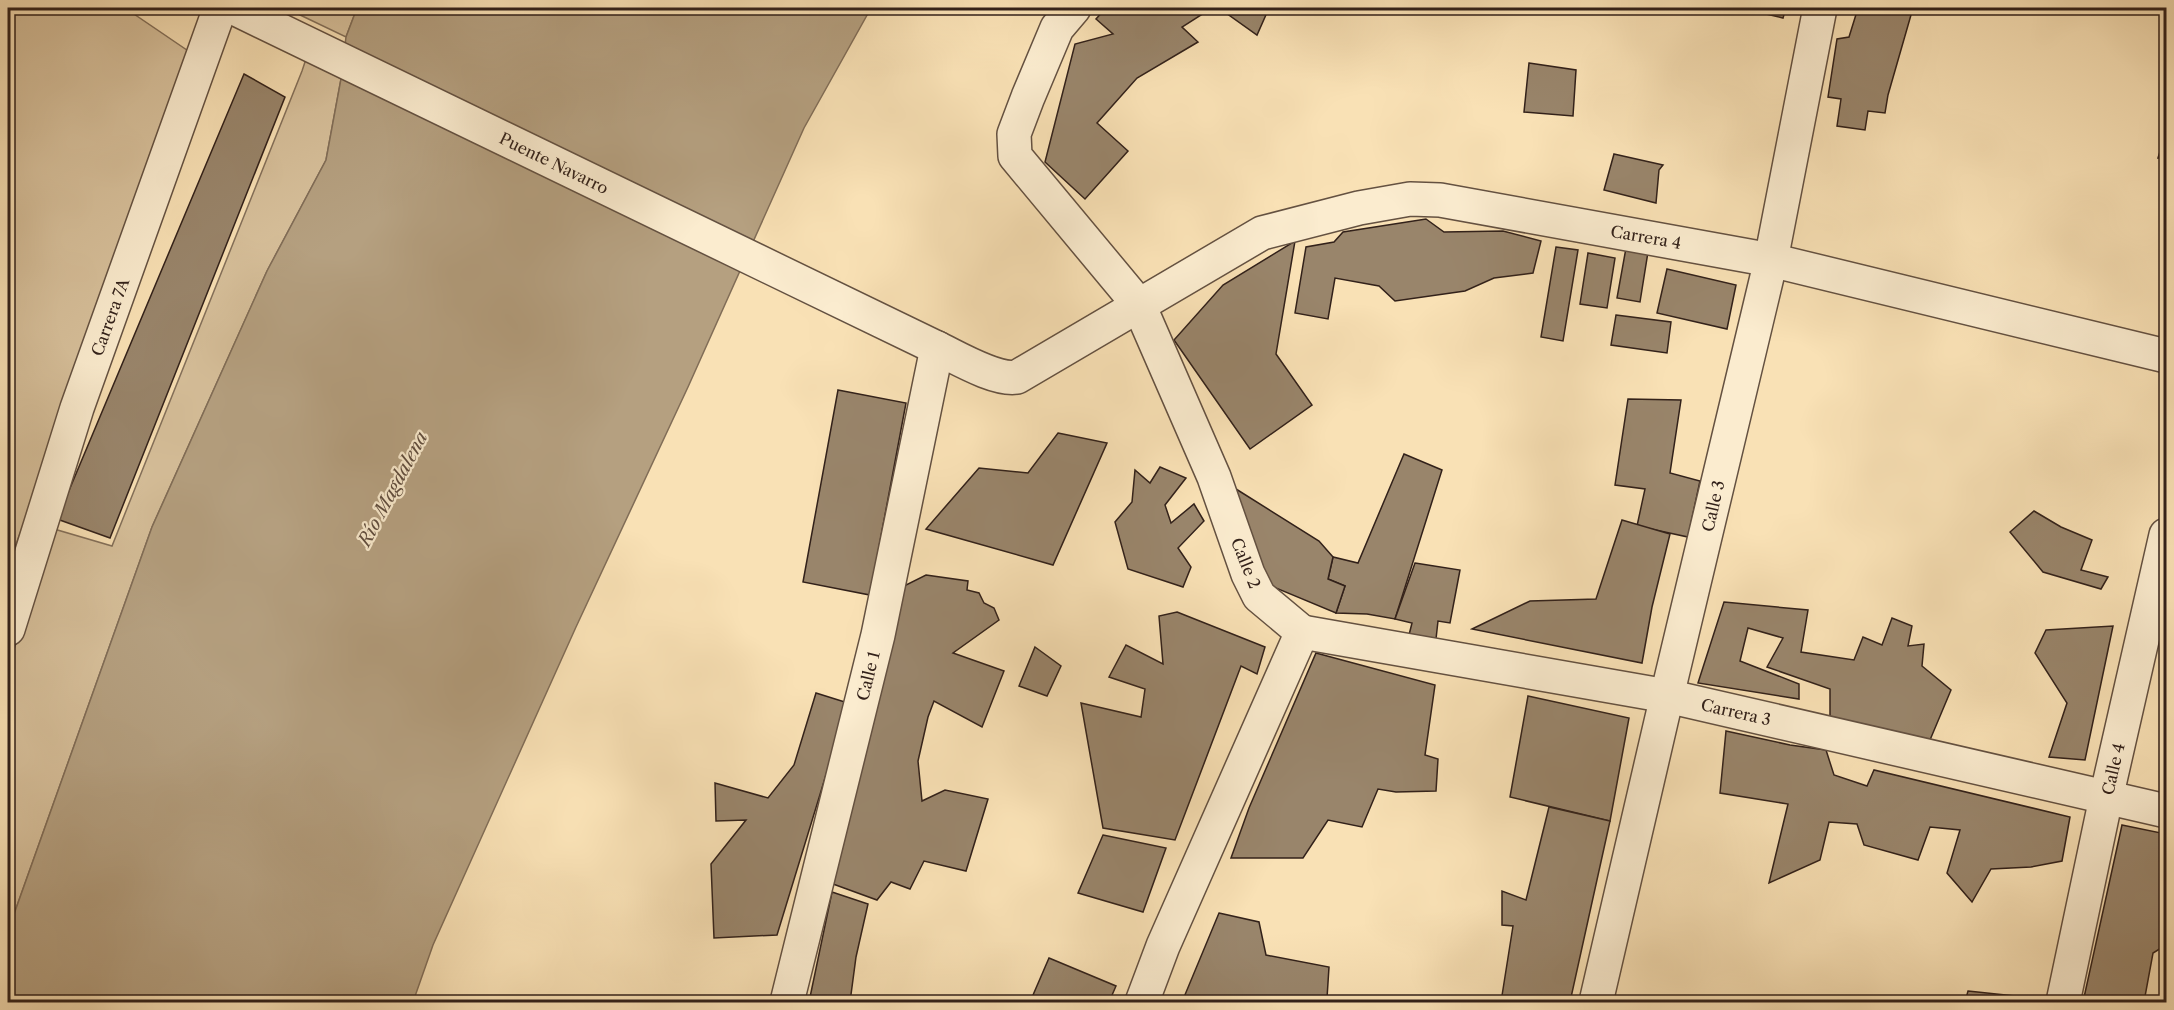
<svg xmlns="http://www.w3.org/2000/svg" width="2174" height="1010" font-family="'Libre Caslon Text',serif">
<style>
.green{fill:#d7c09b;stroke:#84705a;stroke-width:1.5}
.water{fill:#b5a080;stroke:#816d57;stroke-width:1.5}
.building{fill:#99856b;stroke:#32211a;stroke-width:1.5}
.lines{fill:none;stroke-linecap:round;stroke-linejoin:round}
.street-casing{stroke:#645141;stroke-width:36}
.street{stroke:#fbeccf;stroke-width:33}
.labels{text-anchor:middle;stroke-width:4.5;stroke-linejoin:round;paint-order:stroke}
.street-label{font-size:16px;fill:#32211a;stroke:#fbeccf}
.water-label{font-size:18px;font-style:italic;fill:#604d3e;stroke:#fbeccf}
</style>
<rect width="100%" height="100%" fill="#f9e1b5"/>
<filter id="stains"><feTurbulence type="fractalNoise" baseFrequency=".00333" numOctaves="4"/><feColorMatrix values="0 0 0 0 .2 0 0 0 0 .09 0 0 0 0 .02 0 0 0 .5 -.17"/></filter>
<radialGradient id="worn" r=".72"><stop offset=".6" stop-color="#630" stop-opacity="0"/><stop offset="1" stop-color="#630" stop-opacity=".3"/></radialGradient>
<g class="green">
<polygon points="8,8 125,8 200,59 137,218 8,566"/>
<polygon points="299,8 357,8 346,37 298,14"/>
<polygon points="307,56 341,79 326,160 267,271 152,527 8,931 8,667 54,529 112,546 302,71"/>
</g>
<polygon class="water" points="357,8 871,8 804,128 688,387 576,627 433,945 413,1002 8,1002 8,931 152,527 267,271 326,160 341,79 346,37"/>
<g class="building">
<polygon points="1106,8 1212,8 1182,27 1198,42 1137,78 1097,123 1128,151 1085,199 1045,162 1075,44 1113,34 1096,19"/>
<polygon points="1219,8 1269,8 1257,35"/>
<polygon points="1740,8 1786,8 1783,18"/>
<polygon points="1858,8 1913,8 1888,95 1885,113 1868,111 1865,130 1837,126 1841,99 1828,97 1837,39 1849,37"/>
<polygon points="1529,63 1576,70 1573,116 1524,112"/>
<polygon points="244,74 285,97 110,538 57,519"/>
<polygon points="2166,132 2166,158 2158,158"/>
<polygon points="1614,154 1663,165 1659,170 1656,203 1604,190"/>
<polygon points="1426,219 1444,232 1503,231 1541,241 1533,273 1494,278 1465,291 1395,301 1379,286 1335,278 1328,319 1295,313 1306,247 1334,242 1343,232"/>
<polygon points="1295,241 1276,354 1312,405 1250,449 1174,340 1223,285"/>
<polygon points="1556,247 1578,250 1563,341 1541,337"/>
<polygon points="1626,248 1648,252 1640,302 1617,298"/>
<polygon points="1588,253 1615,258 1607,308 1580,304"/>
<polygon points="1667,269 1736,285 1727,329 1657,313"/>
<polygon points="1616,315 1671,322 1667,353 1611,345"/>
<polygon points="838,390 906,403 870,595 803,582"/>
<polygon points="1628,399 1681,400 1670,473 1700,481 1688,537 1637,526 1645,489 1615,485"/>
<polygon points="1058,433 1107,443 1053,565 926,529 979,468 1028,473"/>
<polygon points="1404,454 1442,470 1395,619 1367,614 1336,613 1345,586 1328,579 1333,557 1358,563"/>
<polygon points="1160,467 1186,478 1165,505 1171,523 1194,504 1204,521 1178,548 1191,567 1183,587 1128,569 1115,522 1132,502 1135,470 1150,483"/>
<polygon points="1236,489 1319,541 1333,557 1328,579 1345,586 1336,613 1264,583"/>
<polygon points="2034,511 2061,527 2092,540 2081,570 2108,577 2101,589 2043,572 2010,532"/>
<polygon points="1622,520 1670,534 1652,607 1642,663 1472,629 1530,601 1596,599"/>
<polygon points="1415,563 1460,570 1450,623 1438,621 1436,639 1409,635 1412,623 1395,619"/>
<polygon points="926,575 968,581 967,590 979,593 984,603 994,608 999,620 953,653 1004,671 982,727 934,701 928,717 918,761 922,801 945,790 988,799 966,871 924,861 910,889 891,882 877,900 833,884 843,844 900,588"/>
<polygon points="1724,602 1808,610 1801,652 1854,660 1863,637 1882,645 1892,618 1912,626 1908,646 1924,644 1922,666 1951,690 1930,740 1830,720 1830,689 1767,667 1783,638 1748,628 1740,661 1799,684 1799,699 1698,683"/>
<polygon points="1177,612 1265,647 1257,674 1241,666 1175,840 1103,828 1081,703 1141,717 1145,689 1109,677 1126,645 1163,664 1159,616"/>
<polygon points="2113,626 2085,760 2049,757 2067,703 2035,653 2046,630"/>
<polygon points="1035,647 1061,666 1047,696 1019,686"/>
<polygon points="1316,653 1435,685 1425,755 1438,759 1436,791 1396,792 1378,789 1362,827 1328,820 1303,858 1231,858 1249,808"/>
<polygon points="816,693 848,703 777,935 714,938 711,864 746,820 716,821 715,783 768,798 794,765"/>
<polygon points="1528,696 1629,718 1610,821 1510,797"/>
<polygon points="1726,731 1790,745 1826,750 1834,775 1867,786 1874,770 2070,817 2062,861 2031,867 1991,869 1972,902 1947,873 1960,830 1930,827 1918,860 1864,845 1857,824 1829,822 1820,860 1769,883 1788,804 1720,793"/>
<polygon points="1549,807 1610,821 1570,1002 1501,1002 1513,926 1502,925 1502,891 1526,900"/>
<polygon points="2122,825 2166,834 2166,945 2153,953 2144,1002 2083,1002"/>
<polygon points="1103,835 1166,848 1143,912 1078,893"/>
<polygon points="832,892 868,904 856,957 850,1002 809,1002"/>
<polygon points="1219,913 1259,922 1266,955 1329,967 1327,998 1285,1002 1182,1002"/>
<polygon points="1049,958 1116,986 1109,1002 1030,1002"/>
<polygon points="1968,991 2035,998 2034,1002 1965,1002"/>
</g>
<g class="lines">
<defs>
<g id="street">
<path d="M234,8L937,348C956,357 996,381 1017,377L1262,233L1359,208L1410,199L1440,200L1771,260L2166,356"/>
<polyline points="1074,8 1057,28 1028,97 1014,134 1015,156 1139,305 1214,477 1248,574 1259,596 1302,632"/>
<polyline points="8,629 77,408 220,8"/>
<polyline points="1302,632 1667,696 2166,811"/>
<polyline points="787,1002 878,635 937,348"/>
<polyline points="1142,1002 1163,946 1302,632"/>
<polyline points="1596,1002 1667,696 1771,260 1820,8"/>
<polyline points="2063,1002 2106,798 2166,535"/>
</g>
</defs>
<use href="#street" class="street-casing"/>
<use href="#street" class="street"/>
</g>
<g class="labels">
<g class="street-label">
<text transform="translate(554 163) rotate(26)" y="6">Puente Navarro</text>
<text transform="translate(1646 237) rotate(10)" y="6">Carrera 4</text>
<text transform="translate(110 317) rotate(-70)" y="6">Carrera 7A</text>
<text transform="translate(1713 506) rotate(-77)" y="6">Calle 3</text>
<text transform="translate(1246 563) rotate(68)" y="6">Calle 2</text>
<text transform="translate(868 676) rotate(-76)" y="6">Calle 1</text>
<text transform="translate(1736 712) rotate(13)" y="6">Carrera 3</text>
<text transform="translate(2113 769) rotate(-77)" y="6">Calle 4</text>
</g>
<g class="water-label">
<text transform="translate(393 489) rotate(-62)" y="6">Río Magdalena</text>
</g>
</g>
<rect width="2174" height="1010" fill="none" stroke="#f9e1b5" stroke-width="30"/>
<rect x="9" y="9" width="2156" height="992" fill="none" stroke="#32211a" stroke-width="3"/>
<rect x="15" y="15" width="2144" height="980" fill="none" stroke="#32211a" stroke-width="1.5"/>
<rect width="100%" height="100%" filter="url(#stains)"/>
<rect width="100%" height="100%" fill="url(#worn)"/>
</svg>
